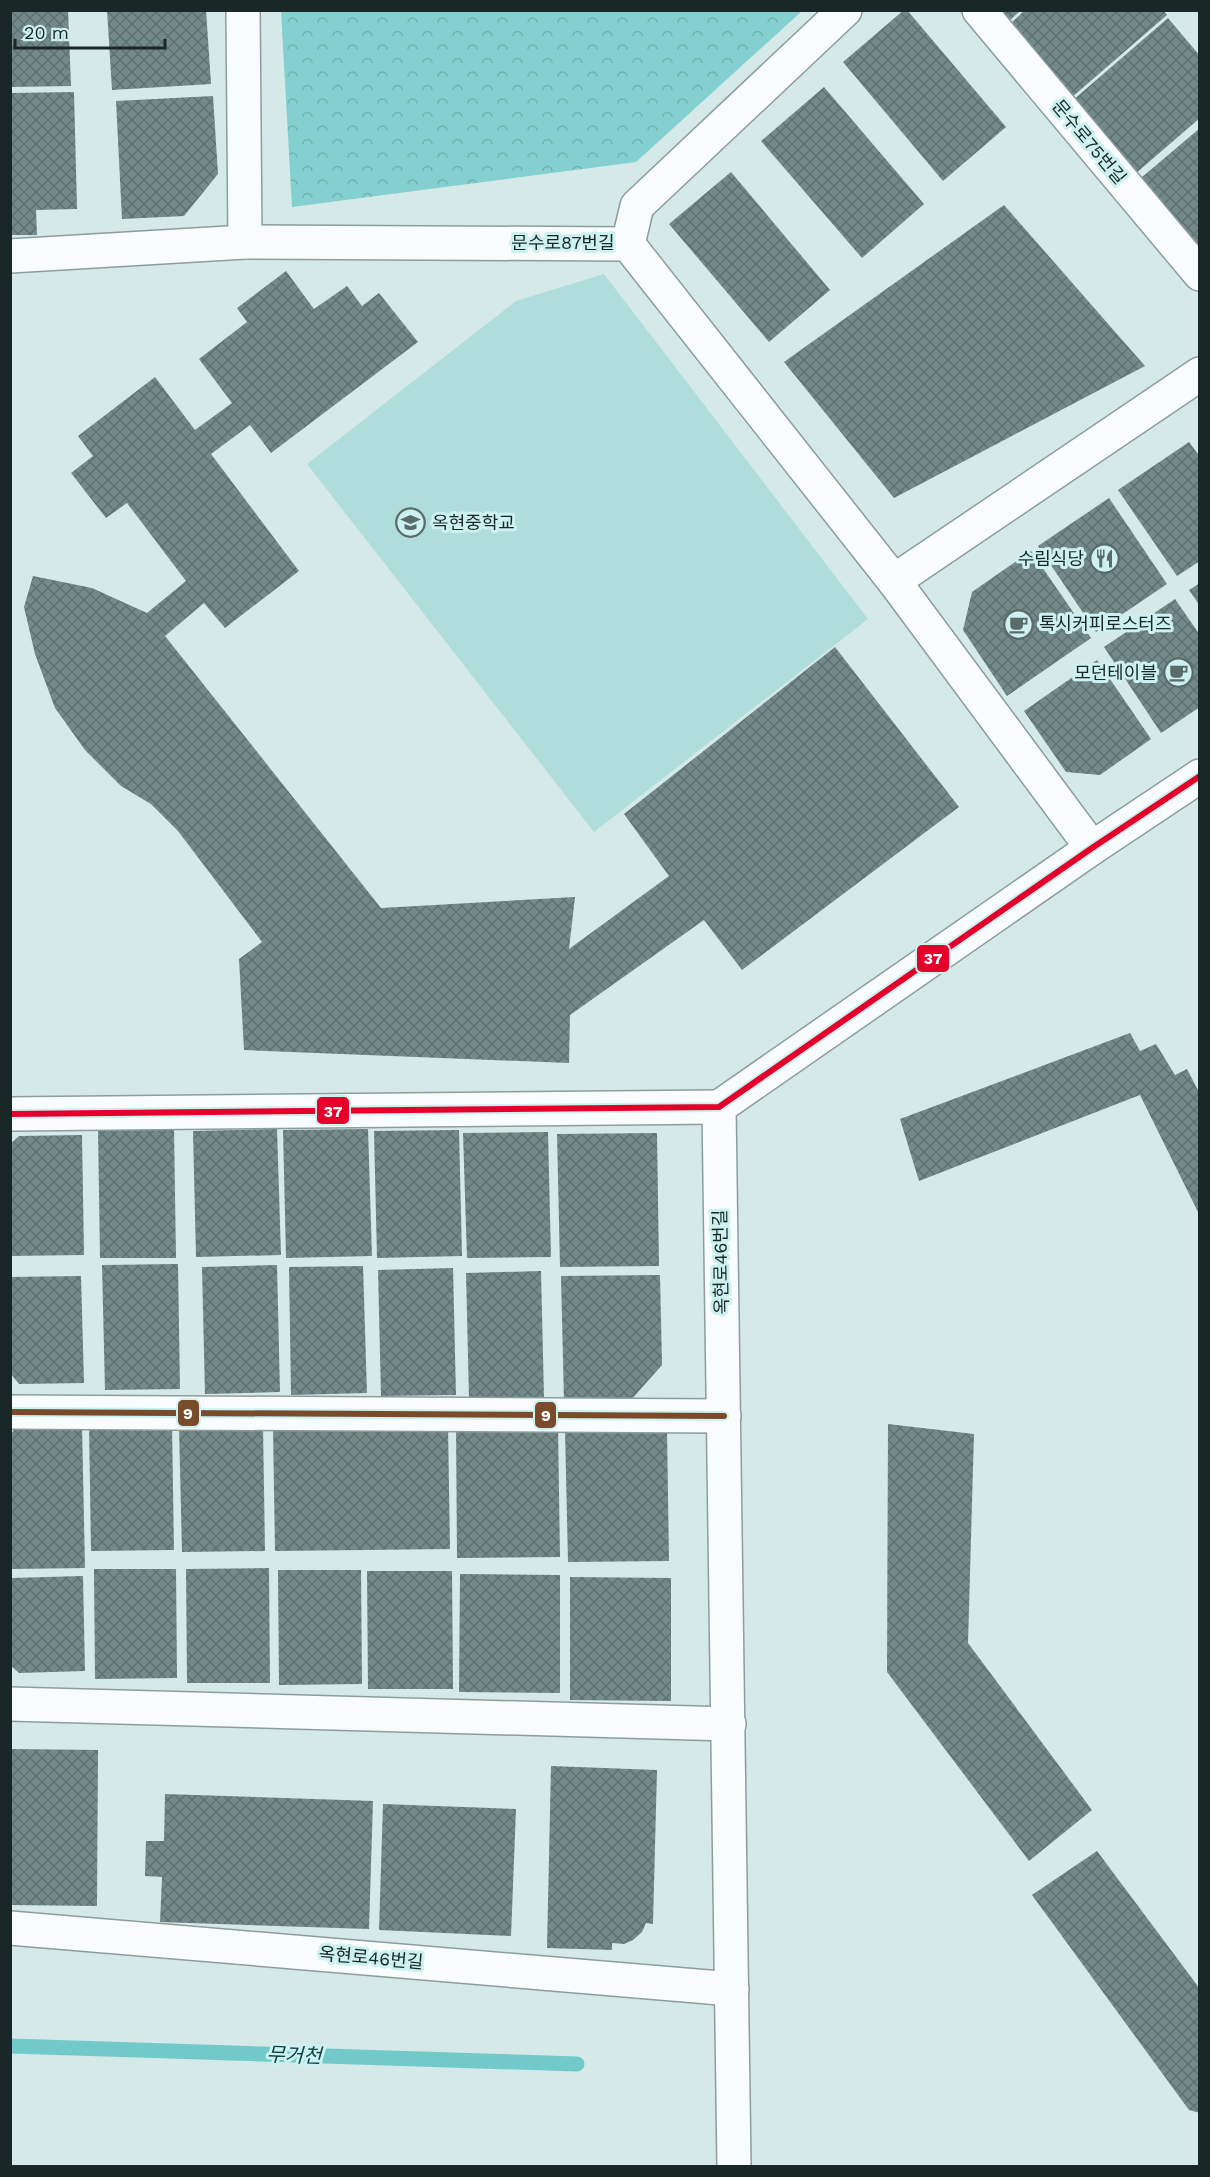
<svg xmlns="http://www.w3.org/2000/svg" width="1210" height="2177" font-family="'Work Sans','Noto Sans KR',sans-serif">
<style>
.green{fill:#afdddc}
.forest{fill:url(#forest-crowns)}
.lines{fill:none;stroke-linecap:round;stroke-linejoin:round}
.stream{stroke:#71cac9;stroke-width:15}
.building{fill:url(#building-cross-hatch)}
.minor-casing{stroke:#8c9d9c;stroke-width:36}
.secondary-casing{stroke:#8c9d9c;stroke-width:36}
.minor{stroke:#f9fcfc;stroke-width:33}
.secondary{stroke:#f9fcfc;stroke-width:33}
.bus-1-casing{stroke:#ccf1f0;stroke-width:10}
.bus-2-casing{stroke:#ccf1f0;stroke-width:10}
.bus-1{stroke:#e4002b;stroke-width:6}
.bus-2{stroke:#7a4b2a;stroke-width:6}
.labels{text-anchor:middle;stroke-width:6;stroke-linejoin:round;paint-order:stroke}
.street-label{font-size:18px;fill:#192726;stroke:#ccf1f0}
.poi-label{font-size:18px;fill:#192726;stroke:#ccf1f0;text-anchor:start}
.water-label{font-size:20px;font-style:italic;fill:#0d4342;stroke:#ccf1f0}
.line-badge{stroke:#ccf1f0;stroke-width:2}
.badge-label{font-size:16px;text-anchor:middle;font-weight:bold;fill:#fff}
</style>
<defs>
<pattern id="forest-crowns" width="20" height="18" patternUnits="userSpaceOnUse" patternTransform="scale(1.5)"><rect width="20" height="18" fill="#84cfcf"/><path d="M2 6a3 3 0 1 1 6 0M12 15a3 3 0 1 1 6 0" fill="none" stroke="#71b2b2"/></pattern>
<pattern id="building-cross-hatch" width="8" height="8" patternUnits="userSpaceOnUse" patternTransform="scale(1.5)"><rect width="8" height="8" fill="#748a8a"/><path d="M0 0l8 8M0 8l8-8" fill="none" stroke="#5e7171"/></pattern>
</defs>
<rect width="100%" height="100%" fill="#d4e9e8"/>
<polygon class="green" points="604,274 868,619 594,832 307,464 516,301"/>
<polygon class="forest" points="281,11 281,10 802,11 636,162 292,207"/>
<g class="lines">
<polyline class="stream" points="10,2046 577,2064"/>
</g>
<g class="building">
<polygon points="10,10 68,10 71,86 10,87"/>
<polygon points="107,10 206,10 211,84 112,90"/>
<polygon points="904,10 907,10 1006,127 943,181 843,62"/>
<polygon points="997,10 1021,10 1007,23"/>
<polygon points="1025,10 1163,10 1167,15 1071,98 1009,25"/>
<polygon points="1168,18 1200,56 1200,118 1135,174 1072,101"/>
<polygon points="824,87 924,204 862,258 761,141"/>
<polygon points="74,92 77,209 36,210 37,235 10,235 10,93"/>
<polygon points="213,96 218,174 184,216 122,219 116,101"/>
<polygon points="1200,128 1200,243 1198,244 1141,178"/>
<polygon points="731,172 830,290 769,342 669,224"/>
<polygon points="1004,205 1145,366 894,498 784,362"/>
<polygon points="286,271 314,309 347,286 362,306 379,293 418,342 271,453 250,425 211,454 299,571 225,628 204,603 165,636 381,908 575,897 569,949 669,876 624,814 835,647 959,807 742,970 704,920 570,1015 569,1063 244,1050 239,959 262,942 178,831 151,804 121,786 85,750 55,708 35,654 24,607 33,576 92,588 147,613 186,581 127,503 106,518 71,473 93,456 78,436 155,377 195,430 232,403 199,359 247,322 237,308"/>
<polygon points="1189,442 1200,457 1200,561 1177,576 1118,490"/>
<polygon points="1109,498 1167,584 1096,632 1038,546"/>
<polygon points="1031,551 1091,638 1007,696 963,630 972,592"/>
<polygon points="1200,583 1200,606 1189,590"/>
<polygon points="1175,599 1200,635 1200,707 1161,733 1104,647"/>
<polygon points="1097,660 1151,739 1100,775 1066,772 1024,711"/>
<polygon points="1130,1033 1140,1051 1156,1044 1175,1075 1187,1069 1200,1094 1200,1216 1140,1095 919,1181 900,1119"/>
<polygon points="174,1128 176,1258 100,1258 98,1129"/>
<polygon points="277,1129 281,1255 196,1257 193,1131"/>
<polygon points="368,1129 372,1256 286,1258 283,1130"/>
<polygon points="459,1130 462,1256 377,1258 374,1131"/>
<polygon points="548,1132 551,1257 467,1258 463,1133"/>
<polygon points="657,1133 659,1266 560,1267 557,1134"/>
<polygon points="82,1135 84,1255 10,1256 10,1144 19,1136"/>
<polygon points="178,1264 180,1389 105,1390 102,1265"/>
<polygon points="277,1265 280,1392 205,1394 202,1267"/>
<polygon points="363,1266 367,1393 291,1395 289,1267"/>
<polygon points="453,1268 456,1395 381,1396 378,1270"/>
<polygon points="541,1271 544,1398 469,1399 466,1273"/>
<polygon points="660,1275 662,1365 631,1400 564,1402 561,1276"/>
<polygon points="81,1276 84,1383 19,1384 10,1373 10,1277"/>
<polygon points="82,1424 85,1568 10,1569 10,1435 18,1425"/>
<polygon points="888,1424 974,1434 968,1643 1092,1810 1029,1861 887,1672"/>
<polygon points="89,1425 172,1425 174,1550 91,1551"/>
<polygon points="263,1425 265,1551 182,1552 179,1427"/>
<polygon points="448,1425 450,1549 275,1551 273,1427"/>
<polygon points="558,1425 560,1557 457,1558 456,1426"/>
<polygon points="667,1429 669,1561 568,1562 565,1430"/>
<polygon points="269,1568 270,1683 187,1683 186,1569"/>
<polygon points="94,1569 176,1569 177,1678 95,1679"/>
<polygon points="278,1570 361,1570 362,1684 279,1685"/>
<polygon points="367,1571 452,1571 453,1689 368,1689"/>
<polygon points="460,1574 560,1575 560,1693 459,1692"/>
<polygon points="83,1576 85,1671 19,1673 10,1665 10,1578"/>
<polygon points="570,1577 671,1578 671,1701 570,1700"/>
<polygon points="10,1749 98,1750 97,1906 10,1905"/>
<polygon points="551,1766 657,1770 653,1924 646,1923 642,1932 633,1940 624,1944 612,1943 612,1950 547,1948"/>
<polygon points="165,1794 373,1801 369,1929 160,1922 162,1877 145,1876 146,1841 164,1841"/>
<polygon points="383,1804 516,1809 511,1936 379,1930"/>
<polygon points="1097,1851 1200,1989 1200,2113 1189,2110 1032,1895"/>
</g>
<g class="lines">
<defs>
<g id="minor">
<polyline points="243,10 245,242"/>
<polyline points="979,10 1200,274"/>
<polyline points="628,244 894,581 1092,848"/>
<polyline points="10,256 245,242 628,244 637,206 845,10"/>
<polyline points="894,581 1200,374"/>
<polyline points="10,1114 719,1107"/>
<polyline points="10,1412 724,1416"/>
<polyline points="10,1704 729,1724"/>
<polyline points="10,1928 732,1989"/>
</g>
<polyline id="secondary" points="734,2166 719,1107 1092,848 1200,776"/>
</defs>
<use href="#minor" class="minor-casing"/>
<use href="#secondary" class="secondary-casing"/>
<use href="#minor" class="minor"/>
<use href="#secondary" class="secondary"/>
<defs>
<polyline id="bus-1" points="10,1114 719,1107 1092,848 1200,776"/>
<polyline id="bus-2" points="10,1412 724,1416"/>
</defs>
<use href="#bus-1" class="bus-1-casing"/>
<use href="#bus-2" class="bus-2-casing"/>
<use href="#bus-1" class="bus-1"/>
<use href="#bus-2" class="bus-2"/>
</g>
<defs>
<symbol id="school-ring" viewBox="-11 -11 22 22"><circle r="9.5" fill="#ccf1f0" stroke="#5a6b6a" stroke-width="1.5"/><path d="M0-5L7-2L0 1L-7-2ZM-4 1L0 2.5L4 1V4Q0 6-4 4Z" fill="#5a6b6a"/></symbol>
<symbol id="restaurant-ring" viewBox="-11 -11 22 22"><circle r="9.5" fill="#ccf1f0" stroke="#5a6b6a" stroke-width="1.5"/><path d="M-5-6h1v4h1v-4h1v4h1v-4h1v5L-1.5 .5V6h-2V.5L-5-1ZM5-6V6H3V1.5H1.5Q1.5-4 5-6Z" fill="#5a6b6a"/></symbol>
<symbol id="cafe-ring" viewBox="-11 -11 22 22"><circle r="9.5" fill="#ccf1f0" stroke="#5a6b6a" stroke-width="1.5"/><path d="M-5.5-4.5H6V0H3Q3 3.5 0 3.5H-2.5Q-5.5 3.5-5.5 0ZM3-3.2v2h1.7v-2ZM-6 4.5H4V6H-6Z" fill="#5a6b6a"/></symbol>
</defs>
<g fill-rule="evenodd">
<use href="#school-ring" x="394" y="506" width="33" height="33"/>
<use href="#restaurant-ring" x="1088" y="542" width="33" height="33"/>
<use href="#cafe-ring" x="1002" y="608" width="33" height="33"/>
<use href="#cafe-ring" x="1162" y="656" width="33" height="33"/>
</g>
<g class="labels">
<g class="street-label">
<text transform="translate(1089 142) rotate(50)" y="6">문수로75번길</text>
<text x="563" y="249">문수로87번길</text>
<text transform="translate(721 1262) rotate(-91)" y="6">옥현로46번길</text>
<text transform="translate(371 1958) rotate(5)" y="6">옥현로46번길</text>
</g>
<g class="poi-label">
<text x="432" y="529">옥현중학교</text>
<text x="1084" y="565" text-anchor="end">수림식당</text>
<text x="1039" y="630">톡시커피로스터즈</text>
<text x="1157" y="679" text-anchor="end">모던테이블</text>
</g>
<g class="water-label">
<text transform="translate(294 2055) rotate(2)" y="7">무거천</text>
</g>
</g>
<g class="line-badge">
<rect x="916" y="944" width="34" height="29" rx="6" fill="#e4002b"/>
<rect x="316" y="1096" width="34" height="29" rx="6" fill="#e4002b"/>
<rect x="177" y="1399" width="23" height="28" rx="6" fill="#7a4b2a"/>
<rect x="534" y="1401" width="23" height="28" rx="6" fill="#7a4b2a"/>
</g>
<g class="badge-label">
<text x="933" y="964">37</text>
<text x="333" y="1117">37</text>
<text x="188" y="1419">9</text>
<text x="546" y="1421">9</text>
</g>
<rect width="1210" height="2177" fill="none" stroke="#192726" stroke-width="24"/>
<path d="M15 39v9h150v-9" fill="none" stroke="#192726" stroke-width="3"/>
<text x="24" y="39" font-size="18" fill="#192726" stroke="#ccf1f0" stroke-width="4.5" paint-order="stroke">20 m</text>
</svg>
